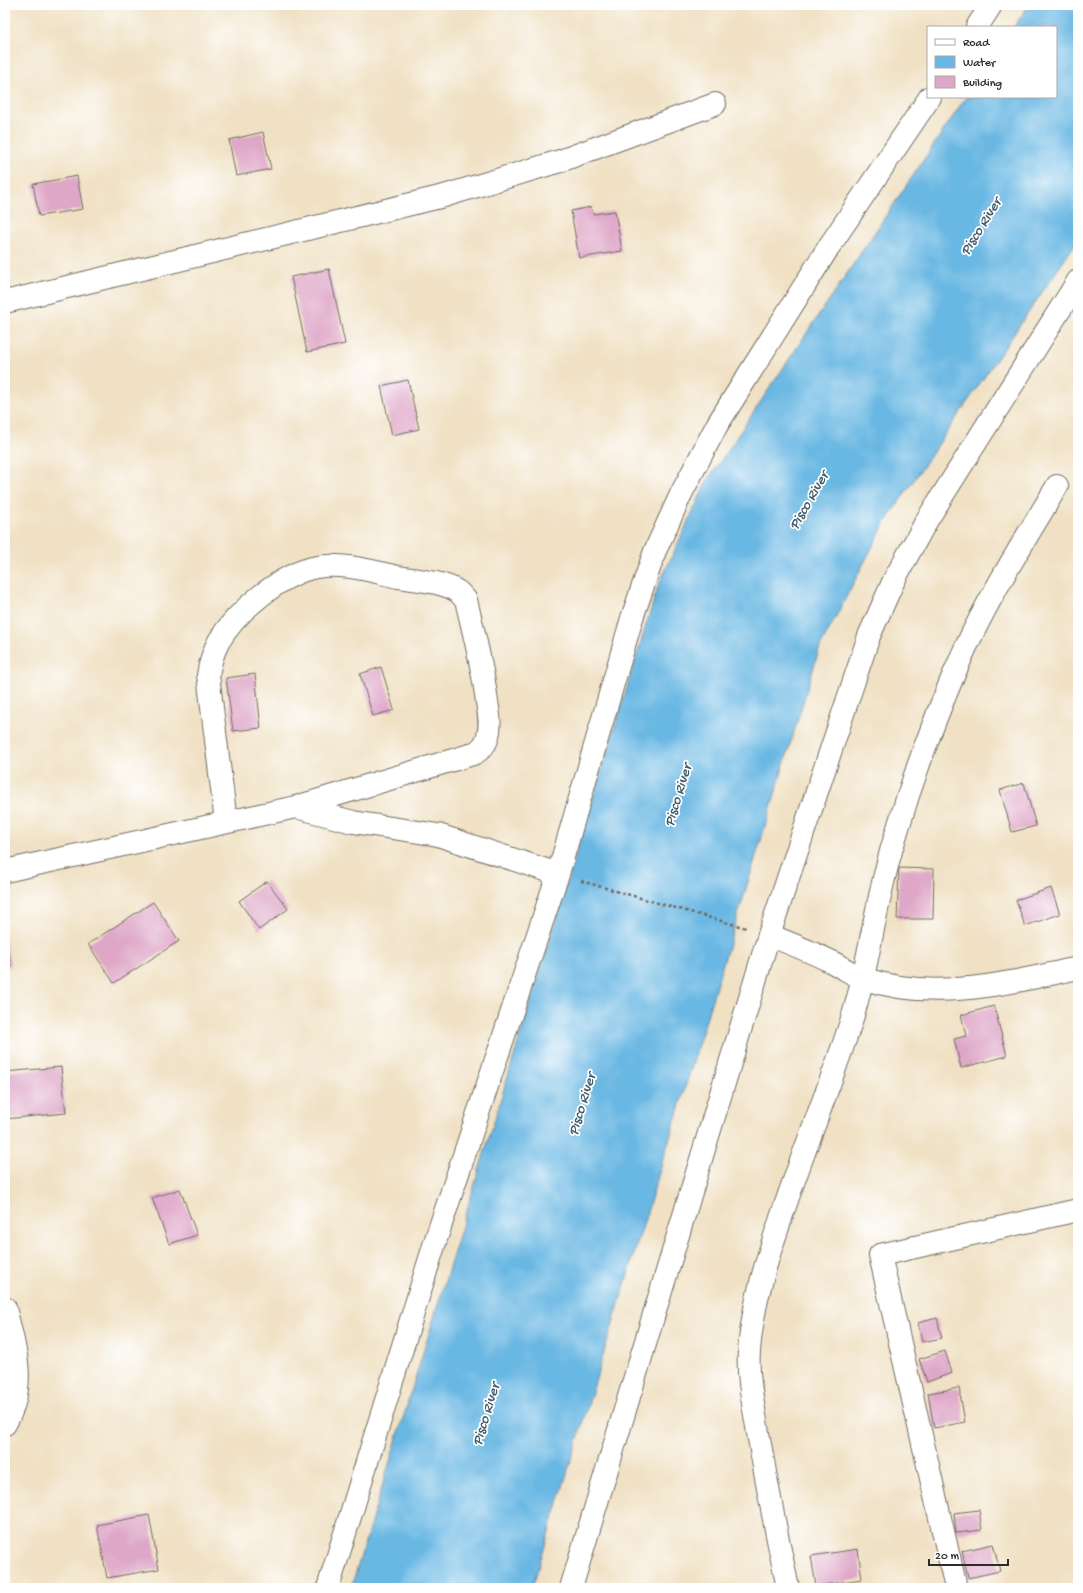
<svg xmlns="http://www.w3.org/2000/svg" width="1083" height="1593" font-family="'Gochi Hand',sans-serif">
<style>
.water{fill:#69b7e3;stroke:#4a7187}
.building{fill:#dea6c7}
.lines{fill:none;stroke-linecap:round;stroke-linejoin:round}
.minor-casing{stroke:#706b61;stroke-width:24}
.path{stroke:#706b61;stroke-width:2.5;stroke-dasharray:3 3;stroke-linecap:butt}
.minor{stroke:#fff;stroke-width:22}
.labels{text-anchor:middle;stroke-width:3.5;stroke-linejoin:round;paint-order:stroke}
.water-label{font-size:15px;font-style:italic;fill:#415c6b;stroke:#fff}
</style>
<rect width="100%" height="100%" fill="#fff"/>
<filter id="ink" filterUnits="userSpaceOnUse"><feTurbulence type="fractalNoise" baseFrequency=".025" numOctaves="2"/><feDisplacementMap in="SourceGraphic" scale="8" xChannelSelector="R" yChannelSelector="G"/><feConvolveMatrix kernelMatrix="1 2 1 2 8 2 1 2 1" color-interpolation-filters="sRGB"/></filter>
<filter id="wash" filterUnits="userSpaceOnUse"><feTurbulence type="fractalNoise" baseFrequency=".012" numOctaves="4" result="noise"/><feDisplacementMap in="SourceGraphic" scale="16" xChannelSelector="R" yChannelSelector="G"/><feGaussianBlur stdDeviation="0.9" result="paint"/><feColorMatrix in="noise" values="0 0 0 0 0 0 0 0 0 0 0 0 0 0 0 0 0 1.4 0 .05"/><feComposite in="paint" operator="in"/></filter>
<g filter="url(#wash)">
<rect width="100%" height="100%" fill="#f0e1c4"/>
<polygon class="water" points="1029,5 1078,5 1078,240 886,521 820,647 532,1588 351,1588 658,586 707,481 966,97 1056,97 1056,27 1014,27"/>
<g id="blocks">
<g class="building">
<polygon points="263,132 271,169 236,176 229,140"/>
<polygon points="77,176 83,209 39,216 33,184"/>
<polygon points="591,207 593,214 615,211 622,251 579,258 571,211"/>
<polygon points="329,269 345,344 307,352 291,277"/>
<polygon points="408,380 419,429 392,435 381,386"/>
<polygon points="381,667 394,710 373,716 360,674"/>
<polygon points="255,674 261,728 233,731 226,678"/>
<polygon points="1024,783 1036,826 1012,832 1000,790"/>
<polygon points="899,868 934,869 933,919 897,919"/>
<polygon points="267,881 288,909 259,930 239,901"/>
<polygon points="1051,888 1060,914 1025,926 1016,900"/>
<polygon points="153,902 179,941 114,983 88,944"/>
<polygon points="5,941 11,966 5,967"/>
<polygon points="994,1006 1007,1056 961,1068 954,1039 966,1036 961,1015"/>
<polygon points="61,1067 66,1113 5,1119 5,1072"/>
<polygon points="180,1189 197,1235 169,1244 152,1198"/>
<polygon points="937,1318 942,1338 922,1342 918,1323"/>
<polygon points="945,1351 952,1373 927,1382 919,1359"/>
<polygon points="959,1388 965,1422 934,1428 928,1393"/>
<polygon points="979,1510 982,1530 956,1533 954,1513"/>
<polygon points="149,1515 159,1569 107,1578 97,1525"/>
<polygon points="993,1544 1000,1571 968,1578 962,1551"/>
<polygon points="858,1549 862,1579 816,1586 811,1556"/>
</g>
</g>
</g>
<g filter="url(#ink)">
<use href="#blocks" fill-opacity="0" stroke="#706b61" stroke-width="1"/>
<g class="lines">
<defs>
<g id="minor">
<polyline points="977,27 991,5"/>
<polyline points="5,302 444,196 560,161 715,104"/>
<polyline points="296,807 353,822 438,835 558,874"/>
<path d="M5,871L296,807L473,754C481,750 486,745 488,736C491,725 489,714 487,702C483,668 474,634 466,600C463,597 460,593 457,591C441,581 416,580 398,577C375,572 340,562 317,567C282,573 237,611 219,641C213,652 210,663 208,675L226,822"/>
<path d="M769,935C789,943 810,951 830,961C842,967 853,975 865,979C935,1002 1008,983 1078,968"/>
<path d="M5,1308C15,1348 28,1384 5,1424"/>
<polyline points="328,1588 436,1239 558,874 632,618 655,551 682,492 717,425 830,245 930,97"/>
<polyline points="571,1588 769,935 869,636 894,580 927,520 1078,281"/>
<path d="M788,1588C777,1537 767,1485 758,1433C754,1407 747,1378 749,1352C752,1309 764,1267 778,1227C799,1162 825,1099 847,1034C869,971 874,905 894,841C913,776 937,711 965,649C991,593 1025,540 1057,486"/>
<polyline points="956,1588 880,1255 1078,1210"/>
</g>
</defs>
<use href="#minor" class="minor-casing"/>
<polyline class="path" points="581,881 746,928"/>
<use href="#minor" class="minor"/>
</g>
</g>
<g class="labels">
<g class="water-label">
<text transform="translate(980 226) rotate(-58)" y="5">Pisco River</text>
<text transform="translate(808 500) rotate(-60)" y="5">Pisco River</text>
<text transform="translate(677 795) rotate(-73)" y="5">Pisco River</text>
<text transform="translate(581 1104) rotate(-73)" y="5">Pisco River</text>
<text transform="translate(485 1414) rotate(-73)" y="5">Pisco River</text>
</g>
</g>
<rect width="1083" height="1593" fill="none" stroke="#fff" stroke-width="20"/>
<rect x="927" y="26" width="130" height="72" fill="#ffffff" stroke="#aaaaaa"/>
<rect x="935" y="39" width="20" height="6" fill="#ffffff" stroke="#aaaaaa"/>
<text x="963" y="46" font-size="12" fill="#2b2b2b">Road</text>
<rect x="935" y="56" width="20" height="12" fill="#69b7e3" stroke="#aaaaaa"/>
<text x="963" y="66" font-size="12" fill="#2b2b2b">Water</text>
<rect x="935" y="76" width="20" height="12" fill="#dea6c7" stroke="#aaaaaa"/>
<text x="963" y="86" font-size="12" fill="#2b2b2b">Building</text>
<path d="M929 1559v6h79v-6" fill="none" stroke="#2b2b2b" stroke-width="2"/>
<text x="935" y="1559" font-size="12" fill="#2b2b2b" stroke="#ffffff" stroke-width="3" paint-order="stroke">20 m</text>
</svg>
